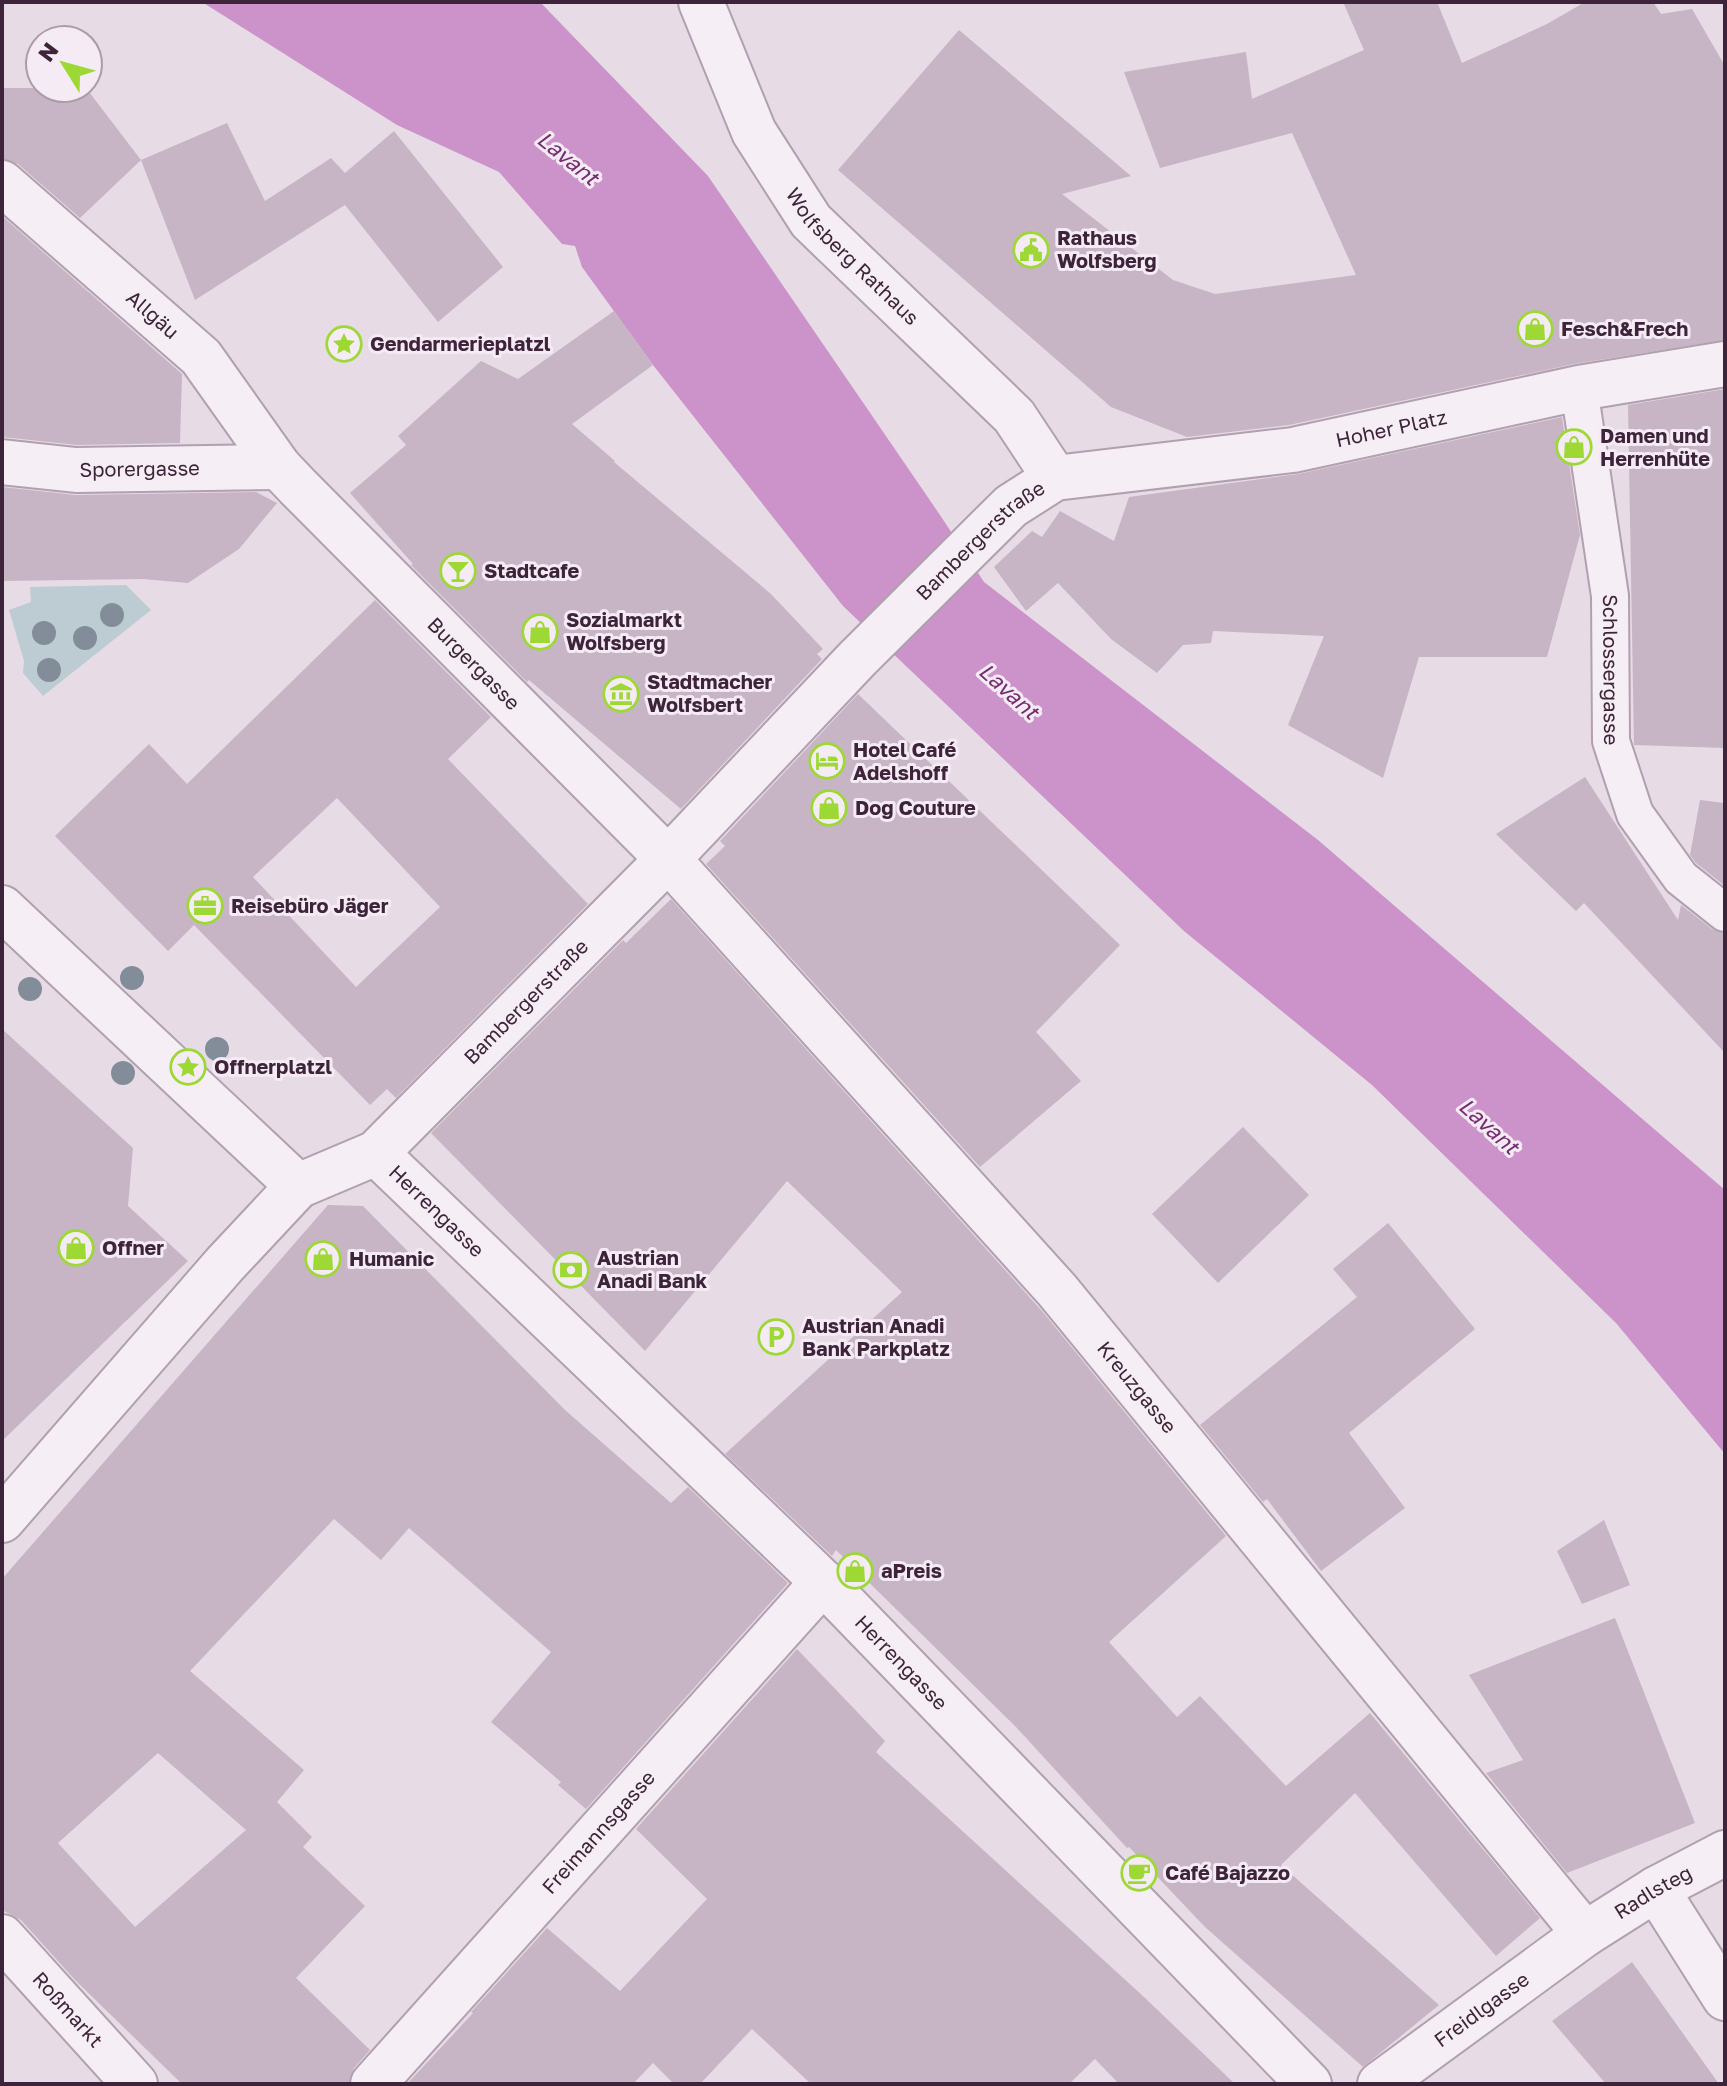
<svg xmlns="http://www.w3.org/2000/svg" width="1727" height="2086" font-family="'Golos Text',sans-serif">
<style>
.green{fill:#bcccd2}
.water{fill:#cb93c9}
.building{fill:#c7b5c5;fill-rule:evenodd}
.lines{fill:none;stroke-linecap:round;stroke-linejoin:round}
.service-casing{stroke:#b1a0af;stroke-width:40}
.pedestrian-casing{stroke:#b1a0af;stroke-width:48}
.minor-casing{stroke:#b1a0af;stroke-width:48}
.service{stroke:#f5eef4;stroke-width:36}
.pedestrian{stroke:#f5eef4;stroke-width:44}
.minor{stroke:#f5eef4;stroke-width:44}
.tree{fill:#838d9a}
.labels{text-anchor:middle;stroke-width:6;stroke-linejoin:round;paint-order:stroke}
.poi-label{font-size:20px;font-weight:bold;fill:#3e243a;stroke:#f5ebf4;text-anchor:start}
.street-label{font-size:20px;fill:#3e243a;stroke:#f5ebf4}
.water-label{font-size:22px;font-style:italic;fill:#752c70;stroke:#f5ebf4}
</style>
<rect width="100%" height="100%" fill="#e7dbe6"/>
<polygon class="green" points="126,585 151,610 43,696 23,673 24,661 9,610 31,602 30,587"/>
<polygon class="water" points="202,2 540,2 708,176 940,515 984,582 1318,840 1725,1190 1725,1454 1616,1323 1372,1085 1184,931 843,606 653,365 582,267 575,246 562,244 499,172 397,125"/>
<g class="building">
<polygon points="1343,2 1437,2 1462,63 1547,24 1585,2 1653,2 1661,14 1692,9 1725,66 1725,340 1574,364 1289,425 1187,437 1111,407 838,170 959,30 1131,176 1062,194 1173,280 1215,294 1356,275 1292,133 1160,168 1124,72 1246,52 1252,99 1364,50"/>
<polygon points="2,88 86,88 141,160 80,218 18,164 2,159"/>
<polygon points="227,123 265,201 331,158 345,173 394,131 503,267 438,322 345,205 195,300 141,160"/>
<polygon points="2,216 182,374 180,443 77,445 2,437"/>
<polygon points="614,311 653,365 572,424 615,461 614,462 771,594 823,649 817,654 822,659 681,809 529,680 527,682 411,565 413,564 350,493 406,445 398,436 481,361 518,379"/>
<polygon points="1725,389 1725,748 1634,745 1628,405"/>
<polygon points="1562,417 1580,535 1547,657 1419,657 1383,778 1288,725 1324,636 1213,631 1211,643 1183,645 1157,673 1111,639 1058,583 1026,611 994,567 1032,531 1042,537 1060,511 1114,541 1129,497 1298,474"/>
<polygon points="2,487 76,495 256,492 277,503 239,549 188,583 143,579 2,581"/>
<path d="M375,600L491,717L448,759L588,904L396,1098L387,1089L370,1105L194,925L168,951L55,836L149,744L187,784ZM337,798L440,907L356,987L253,877Z"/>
<polygon points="858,694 1120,945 1036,1032 1081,1081 980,1167 706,864 725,846 720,841"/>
<polygon points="1585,777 1678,920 1681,905 1712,929 1725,934 1725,1053 1584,903 1576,911 1496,834"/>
<polygon points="1700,800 1725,803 1725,886 1696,863 1690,855"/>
<polygon points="671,899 1042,1311 1226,1536 1109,1642 1177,1717 1200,1696 1286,1786 1370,1713 1540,1918 1496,1956 1355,1793 1281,1865 1439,2005 1363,2067 1205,1927 1129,1847 1127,1848 1016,1727 836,1550 832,1556 725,1454 902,1292 787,1181 645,1351 431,1133 623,940 626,943"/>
<polygon points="2,1029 133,1148 128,1206 188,1261 2,1441"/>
<polygon points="1243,1127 1309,1195 1218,1283 1152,1214"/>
<path d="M328,1205L363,1206L565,1410L671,1503L688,1487L788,1583L586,1809L558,1785L561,1782L491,1722L551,1652L409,1528L381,1560L334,1519L190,1671L304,1770L277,1802L246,1830L277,1802L312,1837L303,1847L365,1906L296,1978L370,2050L354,2068L349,2084H182L75,1980L21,1920L2,1910V1579ZM158,1753L246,1830L135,1927L58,1843Z"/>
<polygon points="1388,1223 1475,1329 1349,1433 1405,1508 1321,1571 1267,1499 1263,1502 1200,1425 1357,1297 1333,1269"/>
<polygon points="1604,1520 1630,1585 1582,1604 1557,1551"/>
<polygon points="1615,1618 1695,1823 1567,1873 1486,1773 1523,1760 1469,1675"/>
<polygon points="797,1649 885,1741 876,1752 1144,1997 1235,2084 1119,2084 1095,2059 1069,2084 811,2084 752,2029 700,2084 674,2084 653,2063 633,2084 407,2084 473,2013 471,2012 547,1928 620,1991 707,1899 636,1829"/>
<polygon points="1632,1962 1719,2084 1606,2084 1552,2021"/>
</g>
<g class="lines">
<defs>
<g id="service">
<path id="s1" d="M1579,388L1610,596L1611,741L1635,814L1681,878L1725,913"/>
</g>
<g id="pedestrian">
<path id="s2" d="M2,462L76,470L279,467"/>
<path id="s3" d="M373,2084L823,1582"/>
</g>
<g id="minor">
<path id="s4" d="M701,2L754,132L811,221L1014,416L1055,478"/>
<path id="s5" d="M2,183L201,357L279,467L298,487L668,859L1057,1290L1585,1934"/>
<polyline points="2,908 298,1186"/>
<path id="s6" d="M376,1153L823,1582L1309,2084"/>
<path id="s7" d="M2,1520L225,1264L298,1186L376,1153L668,859L857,659L1011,506L1055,478L1293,450L1579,388L1725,364"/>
<polyline points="1656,1889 1725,1998"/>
<path id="s8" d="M2,1937L135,2084"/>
<path id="s9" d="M1380,2084L1585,1934L1656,1889L1725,1853"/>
</g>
</defs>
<use href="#service" class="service-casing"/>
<use href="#pedestrian" class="pedestrian-casing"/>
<use href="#minor" class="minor-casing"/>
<use href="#service" class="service"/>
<use href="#pedestrian" class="pedestrian"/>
<use href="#minor" class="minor"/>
</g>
<g class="tree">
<circle cx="112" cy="615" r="12"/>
<circle cx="44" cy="633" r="12"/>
<circle cx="85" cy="638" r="12"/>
<circle cx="49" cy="670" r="12"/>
<circle cx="132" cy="978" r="12"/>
<circle cx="30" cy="989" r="12"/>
<circle cx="217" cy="1049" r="12"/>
<circle cx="123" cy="1073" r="12"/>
</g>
<defs>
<symbol id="civic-ring" viewBox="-11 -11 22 22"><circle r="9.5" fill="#f5ebf4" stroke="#9dd834" stroke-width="1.5"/><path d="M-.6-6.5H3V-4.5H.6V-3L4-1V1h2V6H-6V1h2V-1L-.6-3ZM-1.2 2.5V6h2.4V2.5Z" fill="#9dd834"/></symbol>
<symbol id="shop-ring" viewBox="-11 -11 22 22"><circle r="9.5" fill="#f5ebf4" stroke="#9dd834" stroke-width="1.5"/><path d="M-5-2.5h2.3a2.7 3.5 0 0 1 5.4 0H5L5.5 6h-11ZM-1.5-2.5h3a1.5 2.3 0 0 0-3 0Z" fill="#9dd834"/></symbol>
<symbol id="sight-ring" viewBox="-11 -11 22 22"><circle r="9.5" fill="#f5ebf4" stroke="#9dd834" stroke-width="1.5"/><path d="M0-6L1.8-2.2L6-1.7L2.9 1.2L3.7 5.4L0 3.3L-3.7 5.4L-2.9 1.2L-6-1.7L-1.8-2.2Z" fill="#9dd834"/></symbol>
<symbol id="bar-ring" viewBox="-11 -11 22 22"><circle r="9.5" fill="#f5ebf4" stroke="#9dd834" stroke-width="1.5"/><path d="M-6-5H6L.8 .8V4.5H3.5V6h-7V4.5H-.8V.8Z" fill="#9dd834"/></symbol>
<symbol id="museum-ring" viewBox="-11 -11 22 22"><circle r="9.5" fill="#f5ebf4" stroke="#9dd834" stroke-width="1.5"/><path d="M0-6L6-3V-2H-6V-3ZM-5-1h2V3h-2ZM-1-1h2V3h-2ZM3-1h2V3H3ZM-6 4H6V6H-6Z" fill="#9dd834"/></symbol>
<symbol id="hotel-ring" viewBox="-11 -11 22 22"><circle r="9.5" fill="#f5ebf4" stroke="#9dd834" stroke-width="1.5"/><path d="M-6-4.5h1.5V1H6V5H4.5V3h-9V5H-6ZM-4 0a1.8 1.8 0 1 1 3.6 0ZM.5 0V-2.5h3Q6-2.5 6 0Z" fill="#9dd834"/></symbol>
<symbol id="office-ring" viewBox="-11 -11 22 22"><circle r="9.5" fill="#f5ebf4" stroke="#9dd834" stroke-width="1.5"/><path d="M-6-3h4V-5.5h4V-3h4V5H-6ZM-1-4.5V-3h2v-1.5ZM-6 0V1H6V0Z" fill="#9dd834"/></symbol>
<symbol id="bank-ring" viewBox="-11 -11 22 22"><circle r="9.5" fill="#f5ebf4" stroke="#9dd834" stroke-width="1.5"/><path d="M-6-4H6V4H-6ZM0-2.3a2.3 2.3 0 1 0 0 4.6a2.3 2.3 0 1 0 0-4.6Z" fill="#9dd834"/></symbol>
<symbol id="parking-ring" viewBox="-11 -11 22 22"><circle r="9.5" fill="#f5ebf4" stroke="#9dd834" stroke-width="1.5"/><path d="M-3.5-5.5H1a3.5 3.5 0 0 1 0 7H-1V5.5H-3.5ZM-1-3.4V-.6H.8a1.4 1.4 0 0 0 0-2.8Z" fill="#9dd834"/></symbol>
<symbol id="cafe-ring" viewBox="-11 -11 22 22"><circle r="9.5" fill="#f5ebf4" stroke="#9dd834" stroke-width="1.5"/><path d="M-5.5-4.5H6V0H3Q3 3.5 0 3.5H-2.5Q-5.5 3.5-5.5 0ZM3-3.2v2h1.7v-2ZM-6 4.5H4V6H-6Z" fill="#9dd834"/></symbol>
</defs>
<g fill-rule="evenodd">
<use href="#civic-ring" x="1011" y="230" width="40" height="40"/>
<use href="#shop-ring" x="1515" y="309" width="40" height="40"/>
<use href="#sight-ring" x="324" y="324" width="40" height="40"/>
<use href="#shop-ring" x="1554" y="427" width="40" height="40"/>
<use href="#bar-ring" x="438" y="551" width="40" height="40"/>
<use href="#shop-ring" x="520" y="612" width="40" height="40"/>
<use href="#museum-ring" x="601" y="674" width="40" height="40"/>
<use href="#hotel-ring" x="807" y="741" width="40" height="40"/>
<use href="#shop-ring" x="809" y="788" width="40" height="40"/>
<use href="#office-ring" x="185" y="886" width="40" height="40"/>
<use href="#sight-ring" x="168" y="1047" width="40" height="40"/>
<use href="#shop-ring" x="56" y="1228" width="40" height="40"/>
<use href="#shop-ring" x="303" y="1239" width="40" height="40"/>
<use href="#bank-ring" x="551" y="1250" width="40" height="40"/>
<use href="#parking-ring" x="756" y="1317" width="40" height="40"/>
<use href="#shop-ring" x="835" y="1551" width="40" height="40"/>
<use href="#cafe-ring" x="1119" y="1853" width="40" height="40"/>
</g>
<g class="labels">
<g class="poi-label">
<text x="1057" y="245">Rathaus<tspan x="1057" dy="23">Wolfsberg</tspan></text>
<text x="1561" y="336">Fesch&amp;Frech</text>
<text x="370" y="351">Gendarmerieplatzl</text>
<text x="1600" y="443">Damen und<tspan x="1600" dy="23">Herrenhüte</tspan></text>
<text x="484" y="578">Stadtcafe</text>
<text x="566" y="627">Sozialmarkt<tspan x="566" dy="23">Wolfsberg</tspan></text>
<text x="647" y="689">Stadtmacher<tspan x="647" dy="23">Wolfsbert</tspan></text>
<text x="853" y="757">Hotel Café<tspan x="853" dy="23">Adelshoff</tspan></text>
<text x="855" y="815">Dog Couture</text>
<text x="231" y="913">Reisebüro Jäger</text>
<text x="214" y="1074">Offnerplatzl</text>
<text x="102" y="1255">Offner</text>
<text x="597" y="1265">Austrian<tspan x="597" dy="23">Anadi Bank</tspan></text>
<text x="349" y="1266">Humanic</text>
<text x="802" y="1333">Austrian Anadi<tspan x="802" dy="23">Bank Parkplatz</tspan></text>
<text x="881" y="1578">aPreis</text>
<text x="1165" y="1880">Café Bajazzo</text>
</g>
<g class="street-label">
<text dy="7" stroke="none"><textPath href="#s4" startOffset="300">Wolfsberg Rathaus</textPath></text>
<text dy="7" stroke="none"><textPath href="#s5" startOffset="200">Allgäu</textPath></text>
<text dy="7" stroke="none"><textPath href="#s7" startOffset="1830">Hoher Platz</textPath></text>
<text dy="7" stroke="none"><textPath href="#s2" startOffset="138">Sporergasse</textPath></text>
<text dy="7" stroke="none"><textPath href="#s7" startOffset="1392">Bambergerstraße</textPath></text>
<text dy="7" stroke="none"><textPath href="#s5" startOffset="676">Burgergasse</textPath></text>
<text dy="7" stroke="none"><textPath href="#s1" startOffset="284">Schlossergasse</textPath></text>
<text dy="7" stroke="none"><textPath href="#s7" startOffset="744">Bambergerstraße</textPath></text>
<text dy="7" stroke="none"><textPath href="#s6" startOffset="84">Herrengasse</textPath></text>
<text dy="7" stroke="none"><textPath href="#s5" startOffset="1658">Kreuzgasse</textPath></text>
<text dy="7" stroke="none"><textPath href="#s6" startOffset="732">Herrengasse</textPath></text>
<text dy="7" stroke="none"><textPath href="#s3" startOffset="338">Freimannsgasse</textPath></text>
<text dy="7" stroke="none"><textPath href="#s9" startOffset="334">Radlsteg</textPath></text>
<text dy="7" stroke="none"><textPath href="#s9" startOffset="126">Freidlgasse</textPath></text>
<text dy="7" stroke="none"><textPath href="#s8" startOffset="98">Roßmarkt</textPath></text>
</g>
<g class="water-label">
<text transform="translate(568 158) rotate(39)" y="8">Lavant</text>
<text transform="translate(1009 691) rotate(42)" y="8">Lavant</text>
<text transform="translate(1489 1126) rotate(42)" y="8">Lavant</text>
</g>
</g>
<rect width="1727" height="2086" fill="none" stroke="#3e243a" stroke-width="8"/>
<g transform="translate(64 64) rotate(307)"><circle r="38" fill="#f5ebf4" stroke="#ac9baa" stroke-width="2"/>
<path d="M0-6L14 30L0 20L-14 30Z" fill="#9dd834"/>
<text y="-12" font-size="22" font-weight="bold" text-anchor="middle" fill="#3e243a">N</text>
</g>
</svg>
